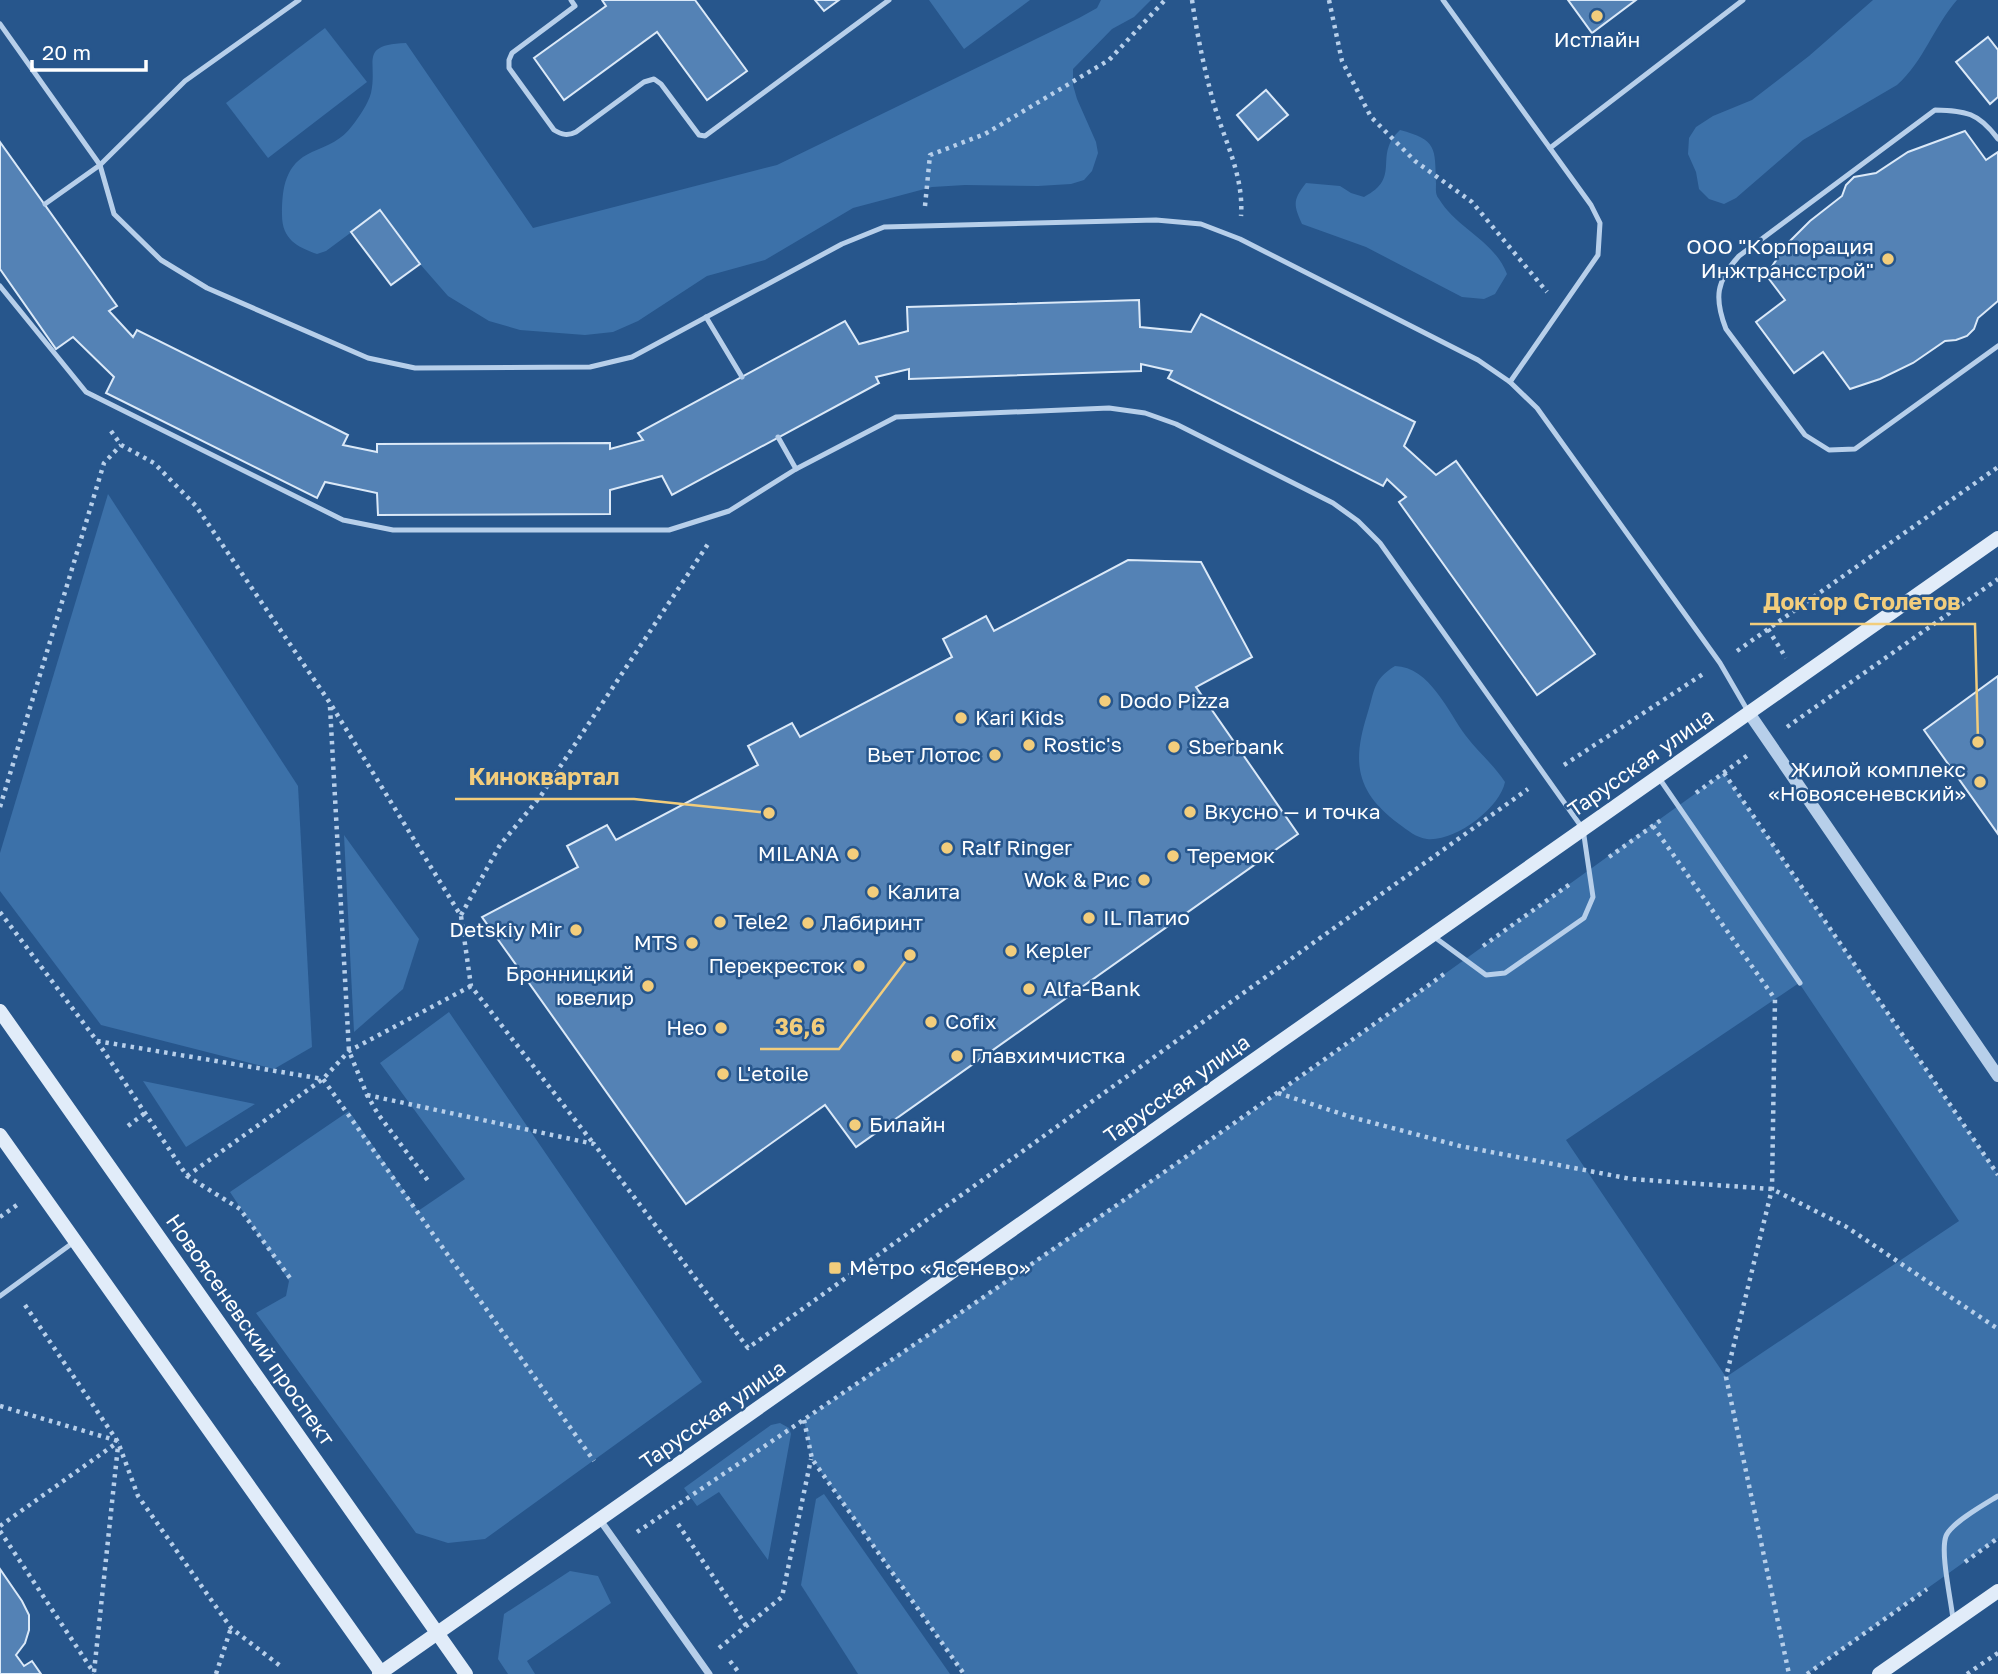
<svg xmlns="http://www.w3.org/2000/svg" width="1998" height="1674" font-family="'Golos Text',sans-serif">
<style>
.green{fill:#3c71a9;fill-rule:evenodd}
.building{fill:#5482b5;stroke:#dbe9f8;stroke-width:2}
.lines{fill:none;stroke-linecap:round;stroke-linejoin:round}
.path{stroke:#b7cfea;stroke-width:4.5;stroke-dasharray:3.5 5;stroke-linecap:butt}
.service{stroke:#b7cfea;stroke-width:5}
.minor{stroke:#b7cfea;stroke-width:7}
.tertiary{stroke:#b7cfea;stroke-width:12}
.secondary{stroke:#e1ecf9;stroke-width:14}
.poi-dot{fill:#f2cd7c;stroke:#27568c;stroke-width:2.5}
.labels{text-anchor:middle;stroke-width:5;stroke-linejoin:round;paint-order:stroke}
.poi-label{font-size:21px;fill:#fff;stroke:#27568c;text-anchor:start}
.street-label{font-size:21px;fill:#fff;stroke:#27568c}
.leader{fill:none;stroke:#f2cd7c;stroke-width:2.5}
.callout-dot{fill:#f2cd7c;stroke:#27568c;stroke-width:2.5}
.callout-label{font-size:23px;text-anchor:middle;font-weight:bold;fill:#f2cd7c;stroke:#27568c;stroke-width:5;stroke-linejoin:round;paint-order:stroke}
</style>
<rect width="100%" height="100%" fill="#27568c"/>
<g class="green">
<polygon points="929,0 1030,0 964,49"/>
<path d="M1101,0H1151L1134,17L1112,29L1073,69V85L1077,99L1096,142L1098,153L1092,171L1084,180L1071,184L1038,186L965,185L932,187L853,208L765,260L707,276L638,321L613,332L585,335L520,330L489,321L448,296L420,264L380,211L326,251L317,254C297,247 282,239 282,215C282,188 285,164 312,152C328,145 342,140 352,126C359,117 368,104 371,93C378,61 358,45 406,43L533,228L777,165L1079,18L1097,8Z"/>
<path d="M1873,0H1957C1934,26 1924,61 1897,85L1803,140L1736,198L1724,204L1709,199L1699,189L1696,172L1688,154L1689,138L1696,127L1713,116L1752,100L1809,56Z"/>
<polygon points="325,28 367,82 268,158 226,103"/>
<path d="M1400,130C1437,140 1435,147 1436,184C1436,190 1435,194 1439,199C1457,229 1494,240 1507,274L1495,294L1484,299L1462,297L1366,247L1302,224C1293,204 1293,200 1306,183L1340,186L1351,193L1364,197C1403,177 1372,156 1400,130Z"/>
<polygon points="108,494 298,786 312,1047 274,1069 101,1025 0,891 0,853"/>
<path d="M1395,666C1430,667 1448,712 1466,736C1478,752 1494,765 1505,782C1500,808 1455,842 1427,839C1417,838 1407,830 1399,824C1356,792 1352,763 1367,715C1375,691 1372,680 1395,666Z"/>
<path d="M1724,773L1998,1175V1538L1807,1674H964L812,1459L804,1420L1293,1083ZM1799,983L1959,1221L1726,1377L1566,1140Z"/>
<polygon points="344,835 419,939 403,989 354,1032"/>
<polygon points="449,1012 702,1382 485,1539 448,1543 416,1533 256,1313 286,1296 289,1281 230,1192 349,1111 418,1211 465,1179 380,1063"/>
<polygon points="143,1081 255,1104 186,1147"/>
<polygon points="780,1423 789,1428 791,1434 768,1560 719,1492 697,1506 684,1488 771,1425"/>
<polygon points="824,1494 950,1674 858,1674 801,1585 816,1499"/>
<polygon points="570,1571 598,1576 611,1603 527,1661 535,1674 508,1674 498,1659 504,1614"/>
</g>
<g class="building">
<polygon points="602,0 695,0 747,71 707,100 657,32 564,100 534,58 606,6"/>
<polygon points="815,0 839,0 824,11"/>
<polygon points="1568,0 1636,0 1592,33"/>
<polygon points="1988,37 1998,50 1998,97 1990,104 1956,62"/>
<polygon points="1266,90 1288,115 1258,140 1237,115"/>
<polygon points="1965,131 1986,160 1998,152 1998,301 1978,318 1974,329 1967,336 1956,340 1945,341 1913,363 1880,379 1850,389 1823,352 1794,373 1756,322 1785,300 1766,275 1788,243 1810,221 1842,196 1846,185 1854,177 1876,173 1908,152"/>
<polygon points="0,142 117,306 109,311 133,337 137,330 348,435 343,445 377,452 377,444 610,443 610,449 643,440 638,433 845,321 859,344 908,331 907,307 1139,300 1140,327 1191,332 1201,314 1415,422 1404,446 1436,475 1456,461 1595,654 1537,695 1399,502 1406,497 1387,479 1383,486 1168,378 1172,371 1141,364 1141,371 909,379 909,369 876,377 879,383 672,495 662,476 610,490 610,514 378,515 377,493 325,482 317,498 106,393 114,377 73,337 56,349 0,269"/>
<polygon points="380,210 420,264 391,285 351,232"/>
<polygon points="1128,560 1201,562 1252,657 1196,687 1298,834 856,1147 825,1105 686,1204 482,917 578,867 567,846 607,825 616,840 758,765 748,746 792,723 800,737 952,657 943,639 986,616 994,631"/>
<polygon points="1998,676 1998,834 1924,730"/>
<polygon points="0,1569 22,1601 29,1615 29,1630 25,1643 16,1655 24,1666 32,1661 41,1674 0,1674"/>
</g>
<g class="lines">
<g class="path">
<path d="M1192,0C1197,34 1204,68 1213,101C1224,140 1244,175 1241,216"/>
<polyline points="1329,0 1342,61 1371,117 1415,161 1472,202 1547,292"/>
<polyline points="925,206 930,155 985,134 1109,60 1165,0"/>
<polyline points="111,431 121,445 154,463 196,506 330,703 461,916 471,986 593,1143"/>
<polyline points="1768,629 1786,658"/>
<polyline points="1737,651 1998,467"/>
<polyline points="330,707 349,1051 367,1095 378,1114 429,1182"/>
<polyline points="1787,727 1998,579"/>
<polyline points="1564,765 1703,674"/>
<polyline points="1724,773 1998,1175"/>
<polyline points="1696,793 1748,755"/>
<polyline points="0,807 104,463 121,445"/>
<polyline points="1653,826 1775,999 1772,1189 1726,1377 1789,1674"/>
<polyline points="1609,857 1661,820"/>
<polyline points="0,912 97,1041 187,1176 240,1209 290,1278"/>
<polyline points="461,915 500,845 540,797 710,541"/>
<polyline points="1483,946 1570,884"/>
<polyline points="97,1041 323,1079 594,1461"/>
<polyline points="1278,1093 1351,1117 1460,1146 1631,1179 1772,1189 1845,1226 1998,1329"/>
<polyline points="367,1095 594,1144 748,1348 1528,789"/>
<polyline points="128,1126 145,1113"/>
<polyline points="187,1176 323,1079 349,1051 471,986"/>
<polyline points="0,1217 17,1205"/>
<polyline points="25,1305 118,1442 138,1496 231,1628 283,1668"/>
<polyline points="0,1406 118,1441"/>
<polyline points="804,1420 812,1459 964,1674"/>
<polyline points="678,1524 747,1627"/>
<polyline points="0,1526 118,1442"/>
<polyline points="0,1531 94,1673"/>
<path d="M637,1532C910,1349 1181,1163 1447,972"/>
<polyline points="1965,1562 1998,1538"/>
<polyline points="719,1648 782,1597 811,1459"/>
<polyline points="730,1661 740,1674"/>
<polyline points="94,1672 118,1446"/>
<polyline points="216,1674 231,1628"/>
<polyline points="1807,1674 1927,1589"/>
<polyline points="1967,1674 1998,1653"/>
</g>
<g class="service">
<path d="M571,0L575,6L512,53L509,60V68L554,130C562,135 568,136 576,132L644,82L654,79L661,84L699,135L705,136L889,0"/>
<polyline points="1443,0 1591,205 1600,223 1598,255 1510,382"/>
<polyline points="0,24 100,165 114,214 161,260 207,288 368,358 415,368 590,367 632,357 842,244 884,227 1156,220 1201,224 1240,239 1478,360 1510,382 1537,408 1720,663 1749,713"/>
<path d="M1998,139C1978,112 1966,111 1935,110L1739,256C1716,281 1714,298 1726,329L1805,435L1829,450L1855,449L1998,346"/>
<polyline points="1550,148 1743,0"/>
<polyline points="45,204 100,165 185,81 299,0"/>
<polyline points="0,286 86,392 343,520 393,530 669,530 729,511 796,469 896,417 1109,408 1145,413 1176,424 1333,503 1358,521 1380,543 1583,829 1593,897 1584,918 1505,973 1486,975 1433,936"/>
<polyline points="706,317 742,377"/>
<polyline points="778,437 796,469"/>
<polyline points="1659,778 1800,983"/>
<polyline points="0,1296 74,1242"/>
<path d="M1953,1619C1951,1600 1940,1552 1946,1536C1951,1523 1985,1504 1998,1496"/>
</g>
<polyline class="minor" points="600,1520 709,1674"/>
<polyline class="tertiary" points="1749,713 1998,1076"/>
<g class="secondary">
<polyline points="0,1011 466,1674"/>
<polyline points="0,1135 382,1674"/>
<polyline points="379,1674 1998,538"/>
<polyline points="1879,1674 1998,1591"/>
</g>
</g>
<g class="poi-dot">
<circle cx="1597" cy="16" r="7"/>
<circle cx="1888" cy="259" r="7"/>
<circle cx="1105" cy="701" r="7"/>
<circle cx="961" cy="718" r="7"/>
<circle cx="1029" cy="745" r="7"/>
<circle cx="1174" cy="747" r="7"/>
<circle cx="995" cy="755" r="7"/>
<circle cx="1980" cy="782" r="7"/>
<circle cx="1190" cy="812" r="7"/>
<circle cx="947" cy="848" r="7"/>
<circle cx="853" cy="854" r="7"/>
<circle cx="1173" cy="856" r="7"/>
<circle cx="1144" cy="880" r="7"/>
<circle cx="873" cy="892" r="7"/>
<circle cx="1089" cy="918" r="7"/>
<circle cx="720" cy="922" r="7"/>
<circle cx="808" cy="923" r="7"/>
<circle cx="576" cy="930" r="7"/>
<circle cx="692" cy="943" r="7"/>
<circle cx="1011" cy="951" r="7"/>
<circle cx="859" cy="966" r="7"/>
<circle cx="648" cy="986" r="7"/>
<circle cx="1029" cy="989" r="7"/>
<circle cx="931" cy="1022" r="7"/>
<circle cx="721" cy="1028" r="7"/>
<circle cx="957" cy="1056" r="7"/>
<circle cx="723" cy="1074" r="7"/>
<circle cx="855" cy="1125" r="7"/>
<rect x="828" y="1261" width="14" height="14" rx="3.5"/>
</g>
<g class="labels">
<g class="poi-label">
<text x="1597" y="47" text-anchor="middle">Истлайн</text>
<text x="1874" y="254" text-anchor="end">ООО "Корпорация<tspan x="1874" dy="24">Инжтрансстрой"</tspan></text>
<text x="1119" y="708">Dodo Pizza</text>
<text x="975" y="725">Kari Kids</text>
<text x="1043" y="752">Rostic's</text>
<text x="1188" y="754">Sberbank</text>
<text x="981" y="762" text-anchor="end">Вьет Лотос</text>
<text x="1966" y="777" text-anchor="end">Жилой комплекс<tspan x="1966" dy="24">«Новоясеневский»</tspan></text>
<text x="1204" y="819">Вкусно — и точка</text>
<text x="961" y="855">Ralf Ringer</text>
<text x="839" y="861" text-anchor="end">MILANA</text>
<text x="1187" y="863">Теремок</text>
<text x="1130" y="887" text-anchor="end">Wok &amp; Рис</text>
<text x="887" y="899">Калита</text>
<text x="1103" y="925">IL Патио</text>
<text x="734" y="929">Tele2</text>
<text x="822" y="930">Лабиринт</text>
<text x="562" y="937" text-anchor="end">Detskiy Mir</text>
<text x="678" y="950" text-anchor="end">MTS</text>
<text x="1025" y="958">Kepler</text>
<text x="845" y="973" text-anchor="end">Перекресток</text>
<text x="634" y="981" text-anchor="end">Бронницкий<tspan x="634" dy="24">ювелир</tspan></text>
<text x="1043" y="996">Alfa-Bank</text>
<text x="945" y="1029">Cofix</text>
<text x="707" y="1035" text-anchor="end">Нео</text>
<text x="971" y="1063">Главхимчистка</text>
<text x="737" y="1081">L'etoile</text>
<text x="869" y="1132">Билайн</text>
<text x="849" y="1275">Метро «Ясенево»</text>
</g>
<g class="street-label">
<text transform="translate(1641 763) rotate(-35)" y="7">Тарусская улица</text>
<text transform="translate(1177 1089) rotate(-35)" y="7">Тарусская улица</text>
<text transform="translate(250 1330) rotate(55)" y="7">Новоясеневский проспект</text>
<text transform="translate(713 1415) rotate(-35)" y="7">Тарусская улица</text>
</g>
</g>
<path class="leader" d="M1978 742L1975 624H1750M769 813L634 799H455M910 955L839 1049H760"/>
<g class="callout-dot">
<circle cx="1978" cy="742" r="7"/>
<circle cx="769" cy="813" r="7"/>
<circle cx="910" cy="955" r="7"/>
</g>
<g class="callout-label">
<text x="1862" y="610">Доктор Столетов</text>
<text x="544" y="785">Киноквартал</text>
<text x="800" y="1035">36,6</text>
</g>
<path d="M32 60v10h114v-10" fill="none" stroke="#ffffff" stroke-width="3.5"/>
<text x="42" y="60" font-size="21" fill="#ffffff" stroke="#27568c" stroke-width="5" paint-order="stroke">20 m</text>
</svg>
